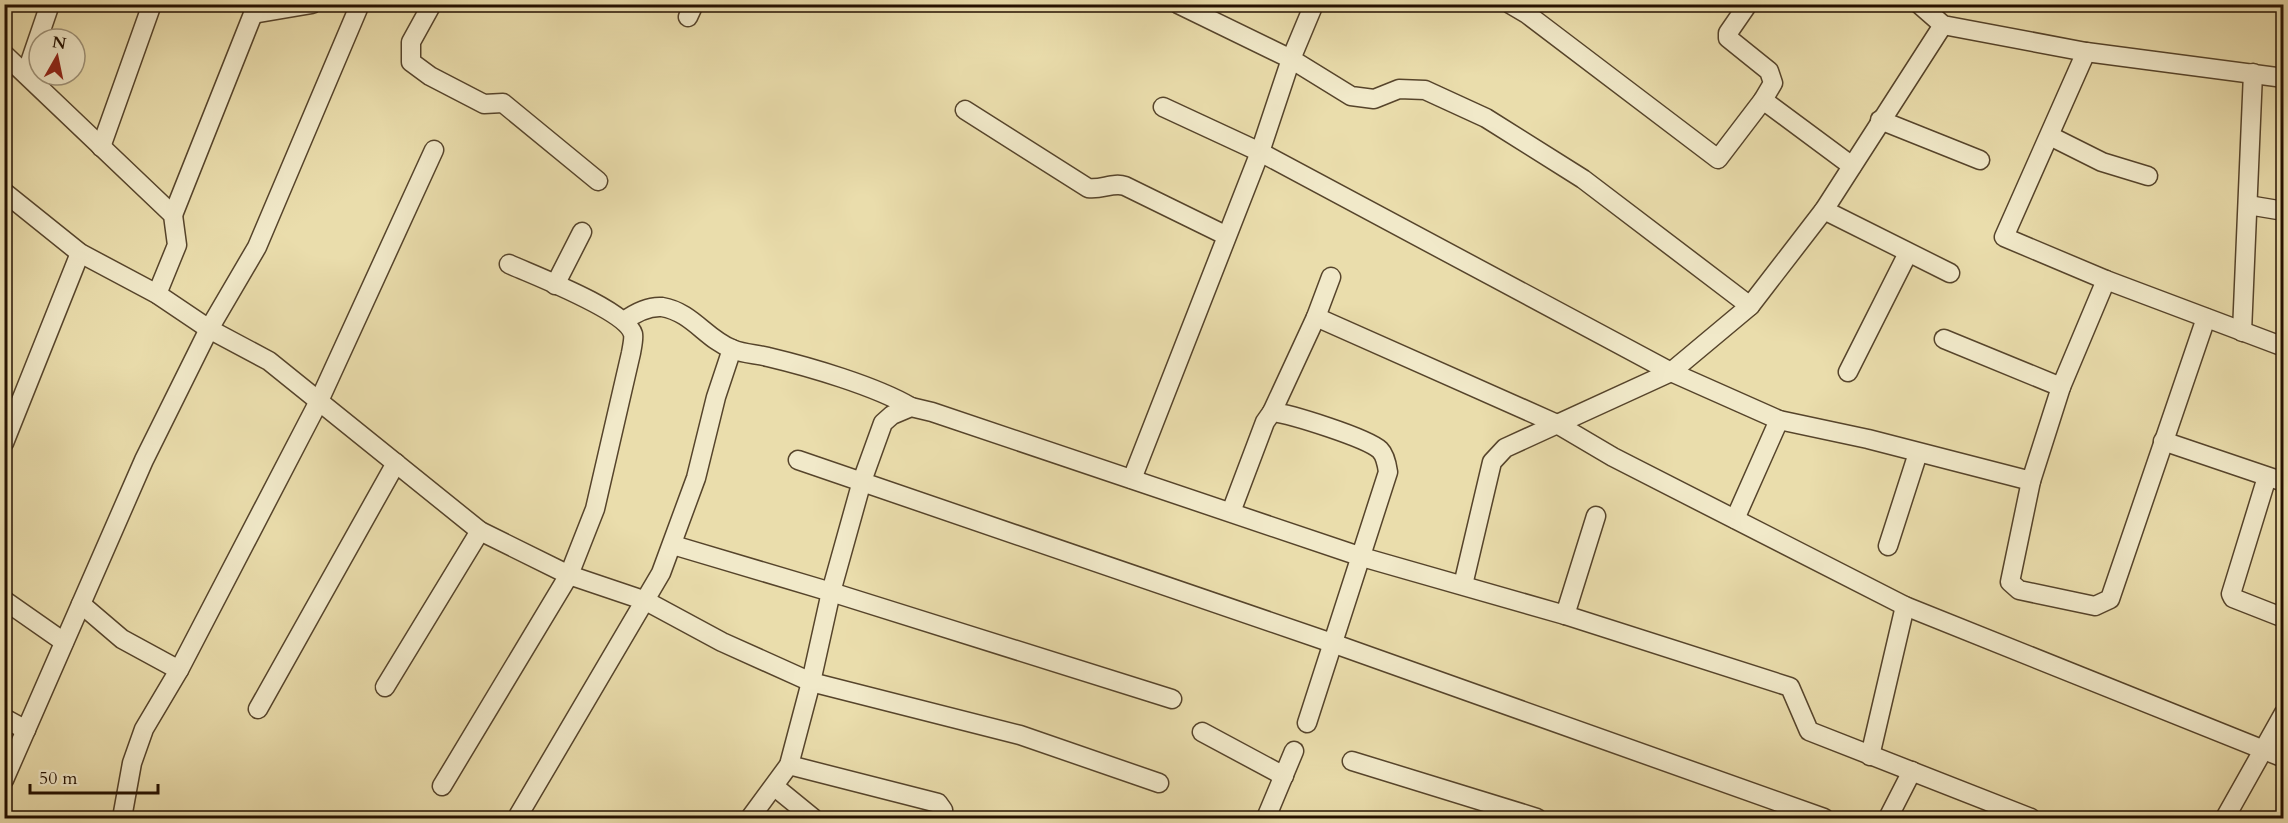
<svg xmlns="http://www.w3.org/2000/svg" width="2288" height="823" font-family="Cardo,serif">
<style>
.lines{fill:none;stroke-linecap:round;stroke-linejoin:round}
.minor-casing{stroke:#56442b;stroke-width:21}
.path{stroke:#251100;stroke-width:3;stroke-dasharray:4.5 3;stroke-linecap:butt}
.minor{stroke:#f1e9c9;stroke-width:18}
</style>
<rect width="100%" height="100%" fill="#eaddac"/>
<filter id="stains"><feTurbulence type="fractalNoise" baseFrequency=".00333" numOctaves="4"/><feColorMatrix values="0 0 0 0 .2 0 0 0 0 .09 0 0 0 0 .02 0 0 0 .5 -.17"/></filter>
<radialGradient id="worn" r=".72"><stop offset=".6" stop-color="#630" stop-opacity="0"/><stop offset="1" stop-color="#630" stop-opacity=".3"/></radialGradient>
<g class="lines">
<defs>
<g id="minor">
<polyline points="432,4 411,42 411,62 430,76 484,104 503,103 598,181"/>
<polyline points="1178,4 1291,59 1351,96 1374,99 1399,89 1425,90 1486,118 1583,179 1750,306"/>
<polyline points="1510,4 1527,14 1718,159 1763,100 1773,83 1769,71 1728,38 1728,33 1748,4"/>
<polyline points="1919,4 1943,25 2086,52 2284,78"/>
<polyline points="253,14 312,4"/>
<polyline points="688,17 694,4"/>
<polyline points="2086,52 2004,237 2106,280 2284,347"/>
<polyline points="4,54 173,215 177,245 157,294"/>
<polyline points="26,74 50,4"/>
<polyline points="1763,100 1852,166"/>
<polyline points="1163,107 1260,152 1671,372 1779,420 1868,439 2031,481 2061,387 2106,280"/>
<path d="M965,110L1088,188C1102,190 1113,182 1125,186L1225,235"/>
<polyline points="1880,120 1980,160"/>
<polyline points="2050,136 2102,162 2148,176"/>
<polyline points="101,147 152,4"/>
<polyline points="4,192 80,253 157,294 209,329 269,361 480,531 569,575 646,601 722,642 811,682 1020,735 1159,783"/>
<polyline points="2248,205 2284,211"/>
<polyline points="1824,210 1950,273"/>
<polyline points="173,215 257,4"/>
<polyline points="555,285 582,232"/>
<polyline points="1316,317 1557,424 1613,457 1905,606 2284,758"/>
<path d="M624,321C635,313 648,306 662,307C692,312 706,339 732,349C743,354 757,354 768,357C810,367 875,386 911,407"/>
<polyline points="2242,332 2253,73"/>
<polyline points="1944,339 2061,387"/>
<polyline points="1848,372 1908,253"/>
<polyline points="1272,412 1316,317 1331,277"/>
<polyline points="2163,441 2284,482"/>
<polyline points="4,443 80,253"/>
<polyline points="798,460 1332,643 1824,818"/>
<polyline points="2267,477 2231,594 2233,598 2284,618"/>
<polyline points="1132,479 1260,152 1291,59 1314,4"/>
<polyline points="2031,481 2010,582 2019,590 2095,606 2110,599 2206,318"/>
<path d="M1231,512L1265,422L1272,412C1291,414 1367,438 1380,450C1385,455 1387,465 1388,472L1307,723"/>
<polyline points="1735,519 1779,420"/>
<polyline points="673,545 831,592 1172,699"/>
<polyline points="1888,546 1918,453"/>
<polyline points="1463,585 1492,462 1505,448 1671,372 1750,306 1824,210 1943,25"/>
<polyline points="4,600 64,642"/>
<polyline points="81,604 122,639 179,670"/>
<polyline points="1565,615 1596,516"/>
<polyline points="385,687 480,531"/>
<polyline points="258,709 396,463"/>
<polyline points="4,718 26,730"/>
<polyline points="1202,732 1284,776"/>
<polyline points="1870,756 1905,606"/>
<polyline points="1352,761 1537,818"/>
<polyline points="789,765 938,803 943,810 939,818"/>
<polyline points="4,780 144,460 209,329 257,247 360,4"/>
<path d="M442,786L569,575L595,509L631,353C632,347 634,339 633,334C626,310 533,275 509,264"/>
<polyline points="775,787 813,818"/>
<polyline points="518,816 661,573 696,478 716,397 732,349"/>
<polyline points="122,818 132,763 144,729 179,670 319,401 434,150"/>
<polyline points="750,818 789,765 811,682 831,592 862,481 883,423 892,415 911,407 932,412 1362,557 1565,615 1790,687 1809,731 2031,818"/>
<polyline points="1266,818 1294,751"/>
<polyline points="1888,818 1912,771"/>
<polyline points="2225,818 2284,713"/>
</g>
</defs>
<use href="#minor" class="minor-casing"/>
<polyline class="path" points="140,814 167,818"/>
<use href="#minor" class="minor"/>
</g>
<rect width="2288" height="823" fill="none" stroke="#eaddac" stroke-width="24"/>
<rect x="6" y="6" width="2276" height="811" fill="none" stroke="#251100" stroke-width="3"/>
<rect x="12" y="12" width="2264" height="799" fill="none" stroke="#251100" stroke-width="1.5"/>
<g transform="translate(57 57) rotate(9)"><circle r="28" fill="#f1e9c9" stroke="#9f9379" stroke-width="1.5"/>
<path d="M0-4.5L10 22L0 15L-10 22Z" fill="#8f2418"/>
<text y="-9" font-size="16" font-weight="bold" text-anchor="middle" fill="#251100">N</text>
</g>
<path d="M30 784v9h128v-9" fill="none" stroke="#251100" stroke-width="3"/>
<text x="39" y="784" font-size="18" fill="#251100" stroke="#f1e9c9" stroke-width="4.5" paint-order="stroke">50 m</text>
<rect width="100%" height="100%" filter="url(#stains)"/>
<rect width="100%" height="100%" fill="url(#worn)"/>
</svg>
